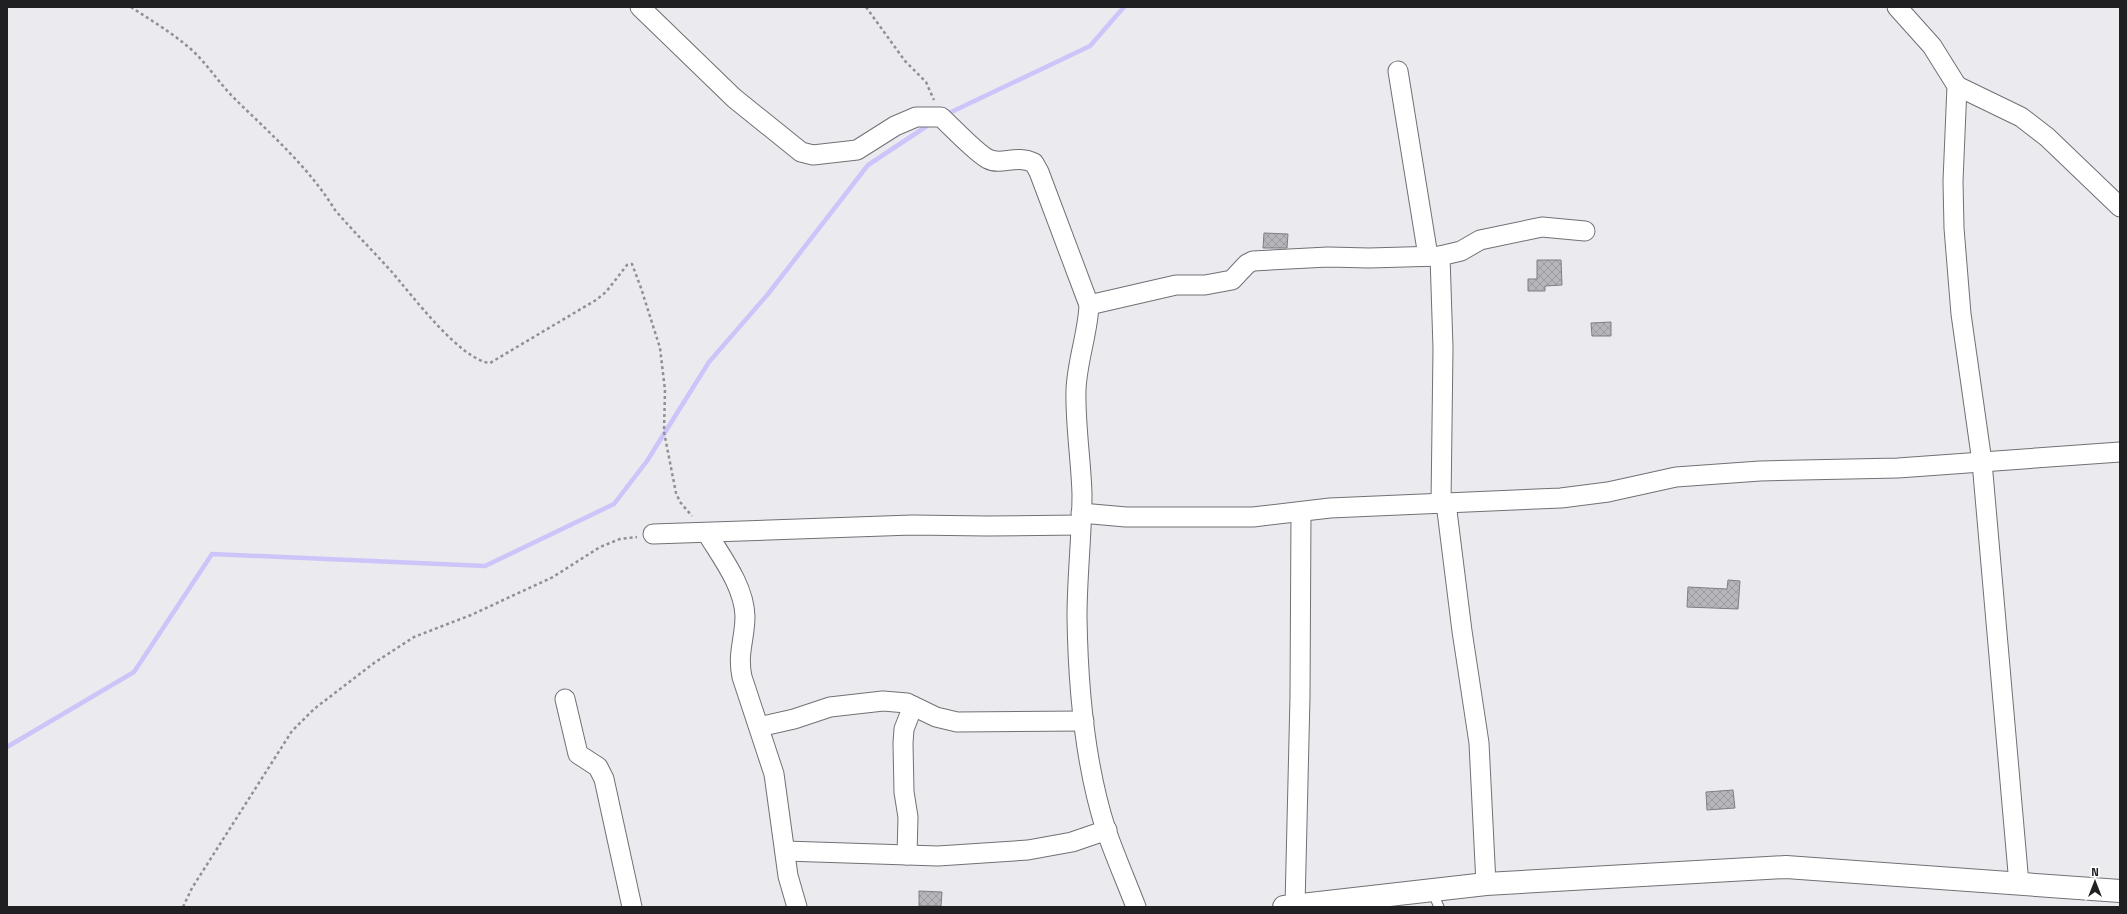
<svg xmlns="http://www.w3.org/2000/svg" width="2127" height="914" font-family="'Titillium Web',sans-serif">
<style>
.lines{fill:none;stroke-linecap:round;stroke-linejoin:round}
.stream{stroke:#cdc4fa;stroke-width:4.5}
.building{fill:url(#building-cross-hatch);stroke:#7f7e82}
.service-casing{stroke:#717175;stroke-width:11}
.minor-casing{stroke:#717175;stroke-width:21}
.tertiary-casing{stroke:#717175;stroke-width:24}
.path{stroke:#909094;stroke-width:2.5;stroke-dasharray:3 3;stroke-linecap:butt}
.service{stroke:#fff;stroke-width:9}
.minor{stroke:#fff;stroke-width:19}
.tertiary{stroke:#fff;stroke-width:22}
</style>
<defs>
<pattern id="building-cross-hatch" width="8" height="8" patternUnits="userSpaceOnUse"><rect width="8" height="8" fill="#b6b6ba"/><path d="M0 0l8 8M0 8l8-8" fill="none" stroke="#9c9ca0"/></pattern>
</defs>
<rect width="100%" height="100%" fill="#eaeaef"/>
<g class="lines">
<g class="stream">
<polyline points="945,115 1090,46 1124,7"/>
<polyline points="7,747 134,672 212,554 485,566 614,504 647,461 709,362 768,294 868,165 930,124"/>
</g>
</g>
<g class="building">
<polygon points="1264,233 1288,234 1287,248 1263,248"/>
<polygon points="1537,260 1561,260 1562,285 1545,286 1545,291 1528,291 1528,279 1537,279"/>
<polygon points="1611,322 1611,336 1592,336 1591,323"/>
<polygon points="1728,580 1740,581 1738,609 1687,607 1688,587 1727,589"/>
<polygon points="1733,790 1735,808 1707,810 1706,792"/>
<polygon points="919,891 942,892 941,906 919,906"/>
</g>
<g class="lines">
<defs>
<polyline id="service" points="1432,891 1439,907"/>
<g id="minor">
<path d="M640,7L734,98L801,152L813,155L857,150L895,126L916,117H941C952,127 976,153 988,159C1002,166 1016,154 1034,163L1039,172L1089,305C1088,333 1077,361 1076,390C1075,424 1081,459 1082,494C1082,535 1077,576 1077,617C1078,685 1085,765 1106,830C1115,856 1126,881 1136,907"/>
<polyline points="1897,7 1932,46 1957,86 1953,181 1954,228 1961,314 1982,462 2019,884"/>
<polyline points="1398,71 1428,256"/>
<polyline points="1957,86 2021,117 2047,137 2120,207"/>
<polyline points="1440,256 1443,348 1441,504"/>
<polyline points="1089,305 1176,285 1205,285 1232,280 1247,264 1253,261 1328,257 1369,258 1440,256 1461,251 1480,240 1542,227 1585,231"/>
<polyline points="1446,503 1462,631 1479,743 1486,884"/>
<polyline points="1081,513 1126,517 1253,517 1330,508 1561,498 1608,492 1676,477 1760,471 1898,468 2120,452"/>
<path d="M707,533C722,558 744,586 745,616C745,639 737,653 742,677L774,774L788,876L797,907"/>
<polyline points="653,534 912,525 987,526 1080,525"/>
<polyline points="565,699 578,754 598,767 604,779 632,907"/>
<polyline points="759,727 794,719 830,707 883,701 907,703 936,717 957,722 1084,721"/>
<polyline points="785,851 938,856 1028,850 1072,842 1107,830"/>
<polyline points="907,855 908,817 904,792 903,743 904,729 913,706"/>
<polyline points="1295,906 1300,697 1301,512"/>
</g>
<polyline id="tertiary" points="1284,907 1486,884 1786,867 2120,891"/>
</defs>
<use href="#service" class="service-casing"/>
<use href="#minor" class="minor-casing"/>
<use href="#tertiary" class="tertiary-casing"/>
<g class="path">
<path d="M131,7C149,19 169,31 186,45C206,61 219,84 237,101C272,135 310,169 335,210C353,231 372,250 391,271C412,295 460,360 490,363L596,300L606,292L627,265L632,264L641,288L660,348L665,390L664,432L676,493L680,502L692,516"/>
<polyline points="866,7 905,61 926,82 934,100"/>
<polyline points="183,907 192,888 292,731 314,709 374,663 414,637 471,615 553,577 600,547 620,539 637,537"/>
</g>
<use href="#service" class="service"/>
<use href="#minor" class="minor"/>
<use href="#tertiary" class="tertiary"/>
</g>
<rect width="2127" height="914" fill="none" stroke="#201f21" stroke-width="16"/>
<g transform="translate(2095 882)" stroke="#ffffff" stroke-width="3" paint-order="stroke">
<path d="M0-3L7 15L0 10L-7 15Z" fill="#201f21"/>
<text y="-6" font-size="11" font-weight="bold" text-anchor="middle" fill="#201f21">N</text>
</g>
</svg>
